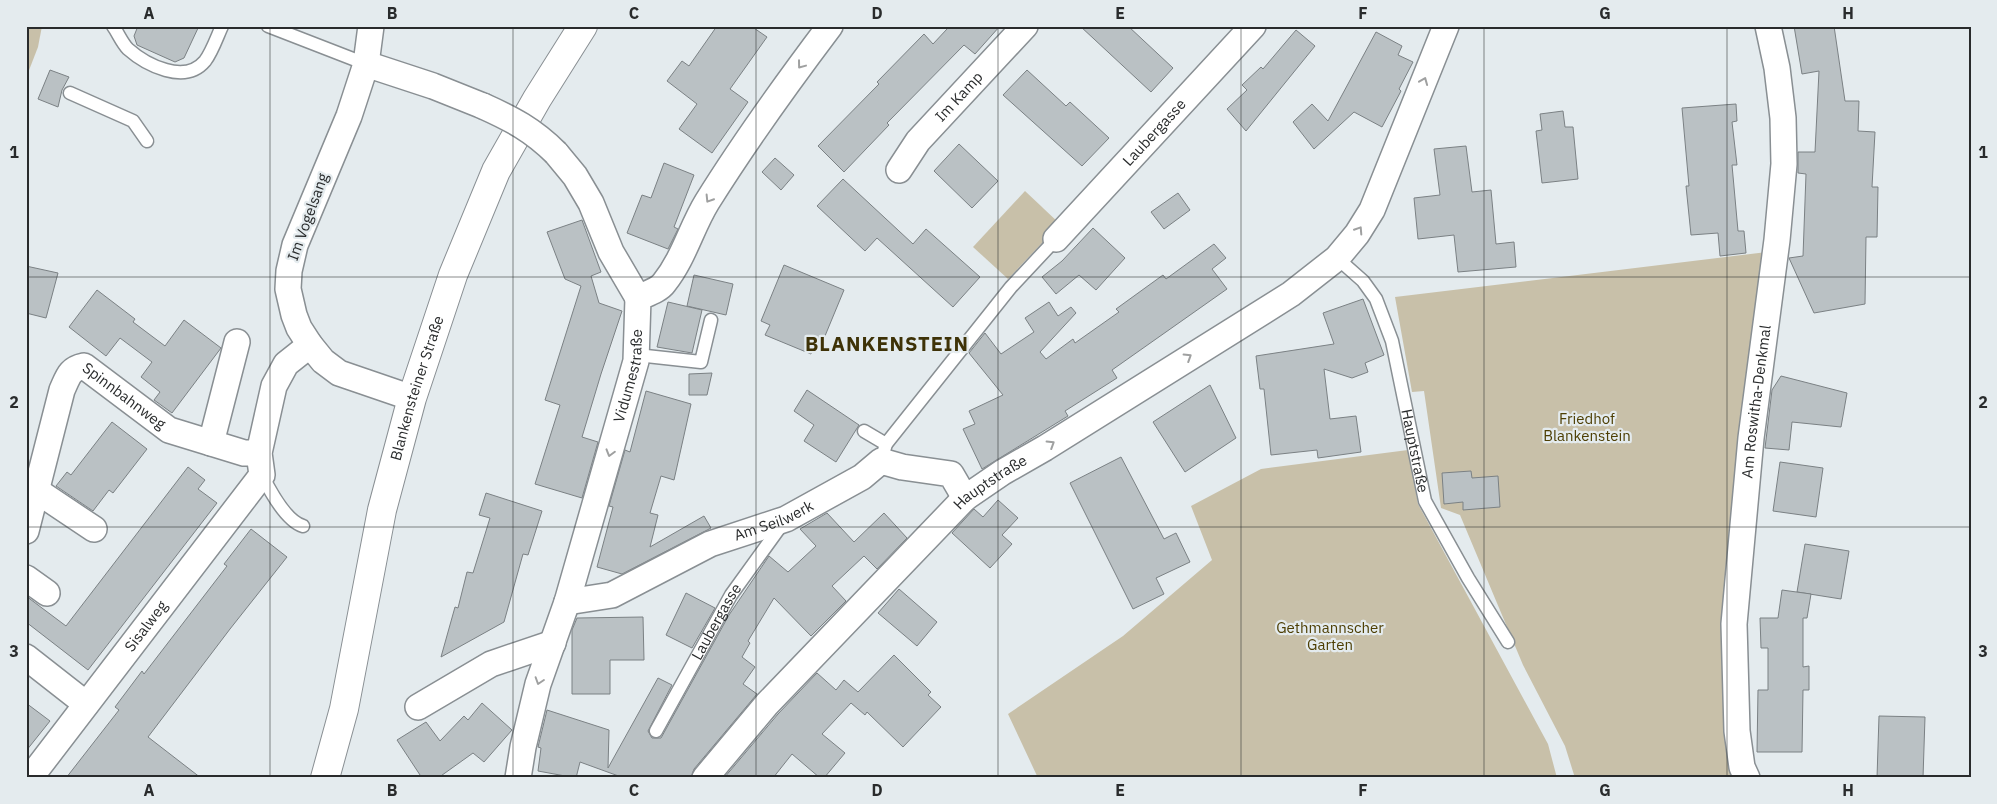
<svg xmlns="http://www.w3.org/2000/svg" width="1997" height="804" font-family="'IBM Plex Sans',sans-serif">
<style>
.green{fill:#c8c0a9}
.building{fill:#bac1c4;stroke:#7b8184}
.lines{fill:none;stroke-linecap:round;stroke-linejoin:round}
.service-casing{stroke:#898f93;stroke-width:15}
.minor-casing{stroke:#898f93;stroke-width:28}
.secondary-casing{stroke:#898f93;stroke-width:30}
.service{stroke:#fff;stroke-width:12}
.minor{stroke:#fff;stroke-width:25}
.secondary{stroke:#fff;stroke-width:28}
.minor-bridge-casing{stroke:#898f93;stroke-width:28;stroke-linecap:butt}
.minor-bridge{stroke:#fff;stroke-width:25}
.oneway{stroke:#9fa0a0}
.grid{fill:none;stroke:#292b2c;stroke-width:1;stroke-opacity:0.55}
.labels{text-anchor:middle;stroke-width:4.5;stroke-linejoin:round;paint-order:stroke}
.street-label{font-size:15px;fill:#292b2c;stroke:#e4ebee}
.park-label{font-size:15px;fill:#4d3e03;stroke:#e4ebee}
.district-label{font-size:20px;font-weight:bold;letter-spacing:1px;fill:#3e3207;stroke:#e4ebee}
.neatline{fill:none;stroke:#292b2c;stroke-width:2}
.grid-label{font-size:16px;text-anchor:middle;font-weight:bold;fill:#292b2c}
</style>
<rect width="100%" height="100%" fill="#e4ebee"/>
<g class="green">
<polygon points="26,26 42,26 38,47 26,78"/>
<polygon points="1025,191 1060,224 1008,279 973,247"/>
<polygon points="1767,252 1739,447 1740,778 1575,778 1565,746 1523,665 1460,515 1441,508 1424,391 1412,392 1395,297"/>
<polygon points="1408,450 1418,504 1548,744 1557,778 1038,778 1008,714 1123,636 1212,560 1191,506 1261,469"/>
</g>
<g class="building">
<polygon points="138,26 199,26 184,58 175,62 137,45 134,36"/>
<polygon points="717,26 751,26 767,37 730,89 748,102 712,153 679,129 697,104 667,81 682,61 689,66"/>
<polygon points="944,26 1000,26 975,54 964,45 887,123 889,125 844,172 818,146 879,84 877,82 924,34 933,44 947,29"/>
<polygon points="1080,26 1128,26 1173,68 1151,92"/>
<polygon points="1794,26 1834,26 1845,101 1859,101 1858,131 1875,132 1872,187 1878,187 1877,237 1866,237 1865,304 1814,313 1789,258 1803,256 1806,174 1798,173 1798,152 1815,152 1819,71 1802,74"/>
<polygon points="1296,30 1315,46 1246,131 1227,109 1247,90 1242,85 1261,67 1263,69"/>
<polygon points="1376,32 1402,46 1398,55 1413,62 1399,89 1401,91 1382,127 1354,112 1314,149 1293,122 1312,104 1328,121"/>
<polygon points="50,70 69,77 62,90 58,107 38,99"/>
<polygon points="1027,70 1066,106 1070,102 1109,138 1082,166 1003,95"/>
<polygon points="1736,104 1737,121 1732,122 1737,165 1732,165 1738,231 1744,231 1746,253 1720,256 1718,233 1691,235 1686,186 1689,186 1682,108"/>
<polygon points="1563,111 1565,127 1573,127 1578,179 1542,183 1536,131 1542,130 1540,114"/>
<polygon points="959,144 998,181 972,208 934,171"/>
<polygon points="1466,146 1472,192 1491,190 1496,244 1514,242 1516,267 1458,272 1454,235 1418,239 1414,198 1440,195 1434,149"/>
<polygon points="775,158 794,175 781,190 762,172"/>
<polygon points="664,163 694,175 674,227 678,229 668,249 627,233 642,195 651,198"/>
<polygon points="843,179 913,244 926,229 980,277 953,307 877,238 865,251 817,206"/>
<polygon points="1178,193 1190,210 1164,229 1151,212"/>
<polygon points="582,220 601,272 591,276 599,303 622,311 601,374 582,437 598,442 582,498 535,484 560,405 545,400 581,286 565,279 547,232"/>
<polygon points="1093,228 1125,258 1096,290 1079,275 1056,294 1042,277 1062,261"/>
<polygon points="1214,244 1226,258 1212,269 1227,289 1112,370 1117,378 1065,411 1068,416 982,469 963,429 975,424 969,411 1003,395 969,353 985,333 1001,354 1034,332 1025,318 1049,302 1058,316 1071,307 1076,313 1040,352 1046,359 1073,339 1075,343 1119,312 1116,309 1163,275 1166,279"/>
<polygon points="784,265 844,290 820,348 814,346 811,354 765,335 770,325 761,321"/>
<polygon points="26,266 58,273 46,318 26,313"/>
<polygon points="694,275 733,284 726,315 687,306"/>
<polygon points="97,290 135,319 133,322 165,346 184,320 221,348 172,413 154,400 160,392 141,377 152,362 120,338 106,356 69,327"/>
<polygon points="1363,299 1384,355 1365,363 1368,372 1352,378 1324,369 1330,419 1356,416 1361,452 1318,458 1317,450 1271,455 1264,389 1260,389 1256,356 1334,344 1323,313"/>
<polygon points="668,302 702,310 692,353 657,347"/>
<polygon points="712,373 707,395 689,395 689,374"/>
<polygon points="1781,376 1847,393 1841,427 1792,422 1789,450 1765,448 1772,390"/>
<polygon points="1210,385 1236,438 1185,472 1153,422"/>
<polygon points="807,390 859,425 836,462 804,441 814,425 794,411"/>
<polygon points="646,391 691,404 674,480 661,476 650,513 658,515 650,547 704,516 711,528 622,574 597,567 613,507 609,506 625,450 630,452"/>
<polygon points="112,422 147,449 113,493 109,490 93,511 56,486 67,472 71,475"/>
<polygon points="1121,457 1164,539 1176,533 1190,562 1156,578 1164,594 1133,609 1070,483"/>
<polygon points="1780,462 1823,468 1816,517 1773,511"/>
<polygon points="188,467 205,480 198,489 217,503 88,670 26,622 26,596 66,626"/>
<polygon points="1471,471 1472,478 1498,476 1500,507 1463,510 1463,502 1444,504 1442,473"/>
<polygon points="486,493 542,511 528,555 523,554 504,622 441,657 455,607 458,608 467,572 473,573 490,518 479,515"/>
<polygon points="998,500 1018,518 1002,535 1012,544 990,568 952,533 974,509 983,517"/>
<polygon points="827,513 854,542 884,513 907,538 877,569 864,556 832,586 846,601 811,636 774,598 748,641 750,643 742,657 755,667 743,684 757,694 694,769 691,778 624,778 580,762 576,778 538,771 541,748 538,747 547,710 609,730 608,768 658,678 672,685 648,731 652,738 661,738 729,615 769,556 788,572 816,546 800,529"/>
<polygon points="251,529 287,557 230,629 148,737 201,778 66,778 119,710 115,707 142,671 144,674 227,566 224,564"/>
<polygon points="1805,544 1849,551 1841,599 1797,592"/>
<polygon points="899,589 937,622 917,646 878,613"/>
<polygon points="1782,590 1811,594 1807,618 1803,618 1803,667 1809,666 1809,690 1803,690 1802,752 1757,752 1758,690 1768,690 1768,648 1761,648 1760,618 1778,618"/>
<polygon points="686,593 715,608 692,648 666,635"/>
<polygon points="643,617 644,660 610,660 610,694 572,694 572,630 577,618"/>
<polygon points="894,655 931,692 928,695 941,707 903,747 867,712 865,715 851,703 822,734 845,753 824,778 820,778 792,754 773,778 724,778 778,714 817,673 836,690 844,680 858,692"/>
<polygon points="26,703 50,721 26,751"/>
<polygon points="482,703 512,730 484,762 473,753 438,778 422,778 397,740 426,722 440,741 464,716 468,720"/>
<polygon points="1879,716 1925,717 1923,778 1877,778"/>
</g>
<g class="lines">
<defs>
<g id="service">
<path d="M113,26C118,33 122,43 128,49C146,65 185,85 205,61C212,52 217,37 222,26"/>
<polyline points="268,26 366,64"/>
<polyline points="70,93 133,121 147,141"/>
<path id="s1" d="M1337,258L1363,281L1376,299L1392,341L1425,501L1468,578L1508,642"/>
<polyline points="637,355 701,362 711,320"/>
<polyline points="864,431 886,444"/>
<polyline points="881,461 886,444 1011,287 1056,239"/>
<path d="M262,475C270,491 286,521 303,526"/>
<path id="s2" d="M656,731L731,595L783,523"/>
</g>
<g id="minor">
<polyline points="371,26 366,64 349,116 295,245 289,271 288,289 294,315 299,328 310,345 323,361 339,373 412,398"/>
<polyline points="366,64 433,86 483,106"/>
<polyline points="556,153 575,176 591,203 611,252 638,298"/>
<path id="s3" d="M899,170L918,141L1025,26"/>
<path id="s4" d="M1056,239L1253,26"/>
<polyline points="211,443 237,342"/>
<polyline points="37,491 94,529"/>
<path id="s5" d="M26,531L62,390C68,377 69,369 84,366L169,430L244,453H259"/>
<polyline points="26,578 47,593"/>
<path id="s6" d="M567,602L612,595L710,544L786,519L862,477L881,461L902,467L951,474L965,498"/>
<polyline points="26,657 86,704"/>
<polyline points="418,707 491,664 553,643"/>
<path id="s7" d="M30,778L262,475L259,453L274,386L286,364L310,345"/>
<path id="s8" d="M518,778L523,747L538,684L567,602L636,361L638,298C646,294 659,290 664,283C684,258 691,228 707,202C745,141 787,83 830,26"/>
<path id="s9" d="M705,778L767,704L965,498L1003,472L1045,448L1291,294L1337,258L1357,234L1372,210L1446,26"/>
<path id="s10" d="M1747,778L1742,767L1737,731L1734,624L1751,438L1777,240L1784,164L1783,118L1777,68L1768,26"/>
</g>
<g id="secondary">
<path id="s11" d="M325,778L344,709L382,510L412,398L453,275L496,171L537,99L583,26"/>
</g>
</defs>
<use href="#service" class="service-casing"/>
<use href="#minor" class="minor-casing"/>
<use href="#secondary" class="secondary-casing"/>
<use href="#service" class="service"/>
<use href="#minor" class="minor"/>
<use href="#secondary" class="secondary"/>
<defs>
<path id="minor-bridge" d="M483,106C512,119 533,130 556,153"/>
</defs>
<use href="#minor-bridge" class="minor-bridge-casing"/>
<use href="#minor-bridge" class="minor-bridge"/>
</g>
<defs><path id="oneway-chevron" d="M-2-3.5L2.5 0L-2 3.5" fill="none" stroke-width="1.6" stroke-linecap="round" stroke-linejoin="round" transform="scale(1.25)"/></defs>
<g class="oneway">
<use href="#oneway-chevron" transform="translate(801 65) rotate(127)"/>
<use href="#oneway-chevron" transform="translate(1424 81) rotate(-68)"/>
<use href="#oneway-chevron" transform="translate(709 199) rotate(122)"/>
<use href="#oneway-chevron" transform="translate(1359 230) rotate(-57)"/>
<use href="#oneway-chevron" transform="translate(1188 357) rotate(-32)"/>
<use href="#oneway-chevron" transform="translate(1051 444) rotate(-32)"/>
<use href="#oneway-chevron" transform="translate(610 453) rotate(106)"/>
<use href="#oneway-chevron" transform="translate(539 681) rotate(108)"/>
</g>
<path class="grid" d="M270,26V778M513,26V778M756,26V778M998,26V778M1241,26V778M1484,26V778M1727,26V778M26,277H1971M26,527H1971"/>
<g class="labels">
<g class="street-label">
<text dy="5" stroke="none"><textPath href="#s3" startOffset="95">Im Kamp</textPath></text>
<text dy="5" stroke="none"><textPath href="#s4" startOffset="145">Laubergasse</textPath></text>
<text transform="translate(308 217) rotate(-70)" y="5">Im Vogelsang</text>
<text dy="5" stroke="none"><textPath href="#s8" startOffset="418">Vidumestraße</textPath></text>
<text dy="5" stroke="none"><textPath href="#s11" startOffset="401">Blankensteiner Straße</textPath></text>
<text dy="5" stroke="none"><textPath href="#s5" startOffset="230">Spinnbahnweg</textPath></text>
<text dy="5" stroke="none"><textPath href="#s10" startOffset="379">Am Roswitha-Denkmal</textPath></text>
<text dy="5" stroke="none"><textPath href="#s1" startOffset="214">Hauptstraße</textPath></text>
<text dy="5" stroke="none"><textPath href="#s9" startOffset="412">Hauptstraße</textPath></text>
<text dy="5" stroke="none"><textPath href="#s6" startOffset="224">Am Seilwerk</textPath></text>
<text dy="5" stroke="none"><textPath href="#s2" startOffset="125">Laubergasse</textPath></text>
<text dy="5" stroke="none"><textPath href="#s7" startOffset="191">Sisalweg</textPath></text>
</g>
<g class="park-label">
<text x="1587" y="424">Friedhof<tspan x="1587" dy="17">Blankenstein</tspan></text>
<text x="1330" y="633">Gethmannscher<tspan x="1330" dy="17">Garten</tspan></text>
</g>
<g class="district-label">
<text x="887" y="351">BLANKENSTEIN</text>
</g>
</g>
<rect width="1997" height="804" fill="none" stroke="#e4ebee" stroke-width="55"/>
<rect x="28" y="28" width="1942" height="748" class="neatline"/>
<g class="grid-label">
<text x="149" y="19">A</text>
<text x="392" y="19">B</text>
<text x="634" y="19">C</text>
<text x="877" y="19">D</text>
<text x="1120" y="19">E</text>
<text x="1363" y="19">F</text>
<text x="1605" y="19">G</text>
<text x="1848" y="19">H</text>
<text x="14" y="158">1</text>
<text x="1983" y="158">1</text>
<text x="14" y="408">2</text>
<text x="1983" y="408">2</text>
<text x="14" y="657">3</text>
<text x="1983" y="657">3</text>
<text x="149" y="796">A</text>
<text x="392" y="796">B</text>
<text x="634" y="796">C</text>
<text x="877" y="796">D</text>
<text x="1120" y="796">E</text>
<text x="1363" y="796">F</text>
<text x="1605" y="796">G</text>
<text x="1848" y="796">H</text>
</g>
</svg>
